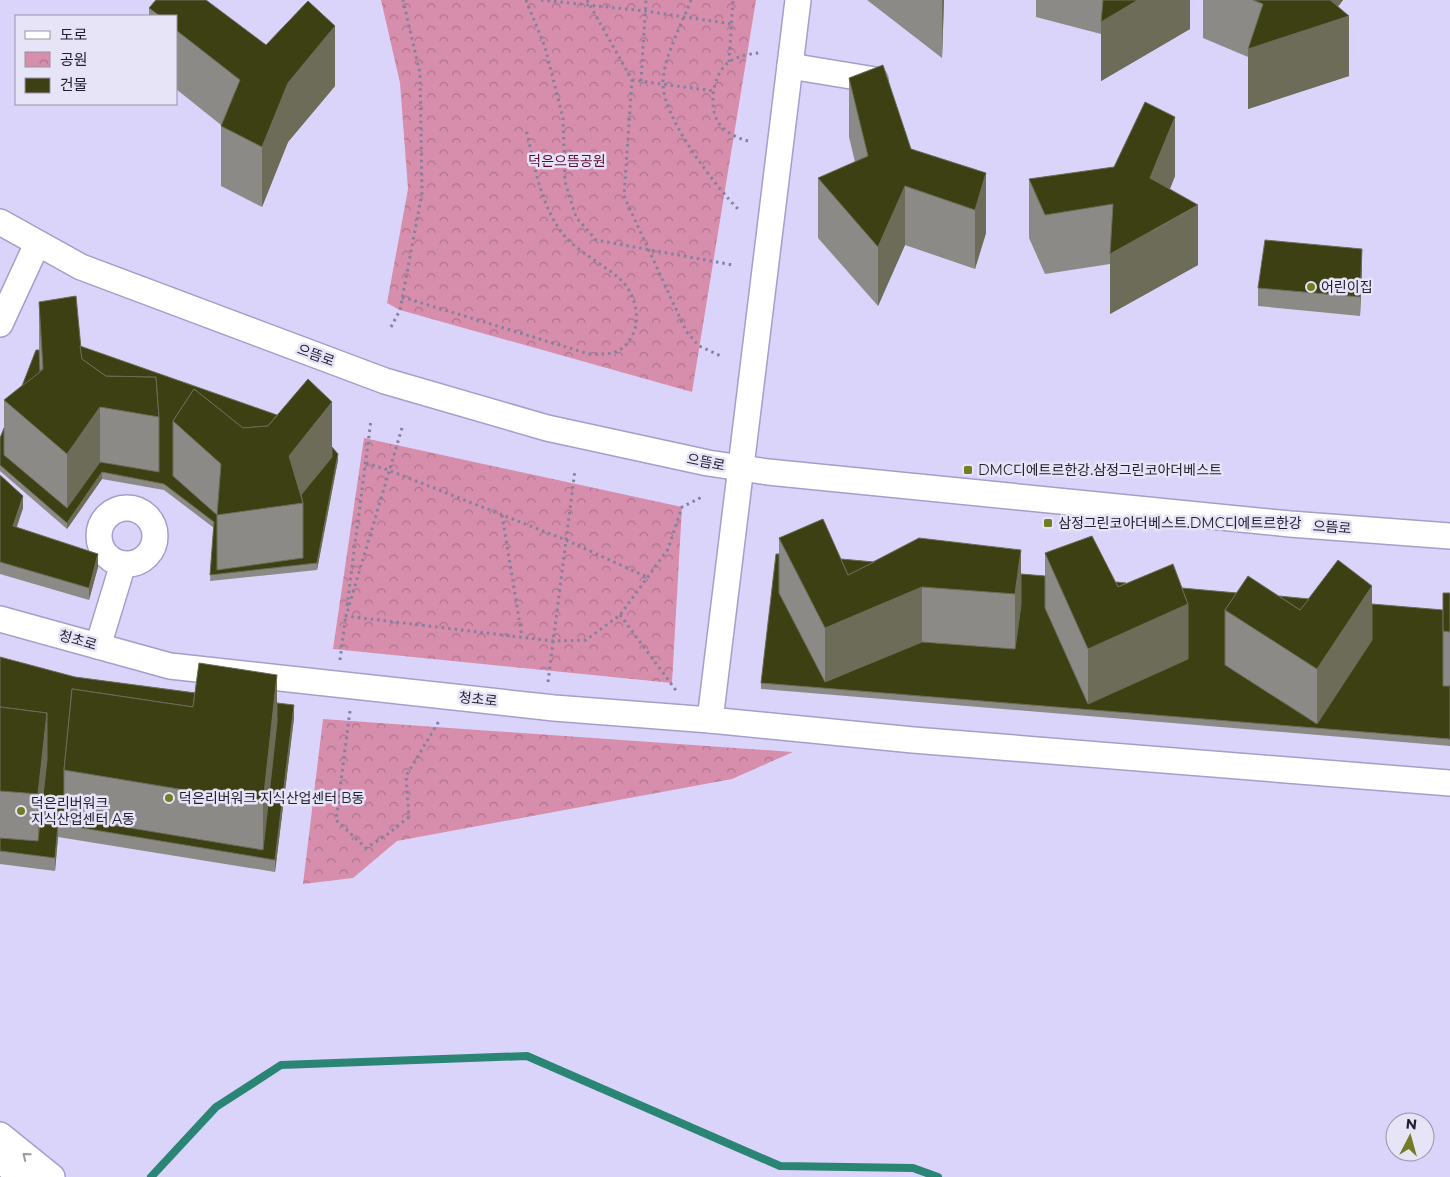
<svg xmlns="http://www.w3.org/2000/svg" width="1450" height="1177" font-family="Montserrat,'Noto Sans KR',sans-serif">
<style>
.park{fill:url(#park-crowns)}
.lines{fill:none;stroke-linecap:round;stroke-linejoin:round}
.stream{stroke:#2a8575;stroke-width:8}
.minor-casing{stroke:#a69dca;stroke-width:28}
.highway-casing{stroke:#a69dca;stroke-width:30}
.path{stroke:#85809c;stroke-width:3;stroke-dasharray:2.5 4;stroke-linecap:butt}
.minor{stroke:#fff;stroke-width:25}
.highway{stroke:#fff;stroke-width:28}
.wall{fill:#8c8a86}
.shaded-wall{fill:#6c6c58}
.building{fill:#3c4013;stroke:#6c6c58}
.oneway{stroke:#9b99a1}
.poi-dot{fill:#747b25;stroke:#e7e4f7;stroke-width:2}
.labels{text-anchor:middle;stroke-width:5;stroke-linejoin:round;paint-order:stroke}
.park-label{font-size:14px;fill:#5d0b38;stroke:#e7e4f7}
.poi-label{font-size:14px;fill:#201d2e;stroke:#e7e4f7;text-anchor:start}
.street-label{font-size:14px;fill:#201d2e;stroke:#e7e4f7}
</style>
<defs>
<pattern id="park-crowns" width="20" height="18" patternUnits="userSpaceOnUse" patternTransform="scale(1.25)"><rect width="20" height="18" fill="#d78eac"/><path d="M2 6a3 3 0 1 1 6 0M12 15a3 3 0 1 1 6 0" fill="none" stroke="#ae738c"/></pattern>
</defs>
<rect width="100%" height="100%" fill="#dbd4fa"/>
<g class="park">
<polygon points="381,0 756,0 692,392 400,310 387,303 408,189 400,83"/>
<polygon points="364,438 682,507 672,683 333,649"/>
<polygon points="323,719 793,752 732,779 397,841 353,878 303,884"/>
</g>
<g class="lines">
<polyline class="stream" points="151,1177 216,1107 281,1065 527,1056 780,1166 913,1168 938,1177"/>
<defs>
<g id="minor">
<polyline points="790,66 875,80"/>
<polyline points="0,222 81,267 385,381 547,428 708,463 768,472 1290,524 1450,536"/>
<polyline points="0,324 37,244"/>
<circle cx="127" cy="536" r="28"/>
<polyline points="0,619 170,666 554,708 710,720 913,740 1450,783"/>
<polyline points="98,646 123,564"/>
<polyline points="710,720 798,0"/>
<polyline points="0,1135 52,1177"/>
</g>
<polyline id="highway" points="0,1158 24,1177"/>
</defs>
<use href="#minor" class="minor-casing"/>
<use href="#highway" class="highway-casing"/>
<g class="path">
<polyline points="526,0 545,47 563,118 565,182 576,217 596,240 733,265"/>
<polyline points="541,0 645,11 732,24"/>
<polyline points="587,0 632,80 624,196 686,331 699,346 721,356"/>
<path d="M691,0C683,21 662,61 663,84C663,118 715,186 739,210"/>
<polyline points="729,62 733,0"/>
<polyline points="632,80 714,91"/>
<polyline points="641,81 646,0"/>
<path d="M748,141C738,138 728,134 721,126C707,110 712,74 729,62C737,56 749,54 759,53"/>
<path d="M402,297L589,354C612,354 622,355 633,334C641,317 634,293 622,281C602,262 573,251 558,227C539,198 534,163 526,129"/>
<polyline points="391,327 400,310 422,193 420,73 403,0"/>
<polyline points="402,428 346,616 553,641 586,640 620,615 668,549 682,507 704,496"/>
<polyline points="366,463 388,470 566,540 649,578"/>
<polyline points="502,515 522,637"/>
<polyline points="347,606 371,420"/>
<polyline points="620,615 678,693"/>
<polyline points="340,660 346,614"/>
<polyline points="548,682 575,470"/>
<polyline points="350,711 336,820 366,848 388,834 409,817 406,776 439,721"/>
</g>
<use href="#minor" class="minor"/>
<use href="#highway" class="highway"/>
</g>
<g class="wall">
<polygon points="156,0 206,0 266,45 308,1 335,26 335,86 288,142 262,207 221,186 221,125 176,89 176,16 149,16 149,8"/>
<polygon points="867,0 944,0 942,58"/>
<polygon points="1036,0 1190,0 1190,29 1101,81 1101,34 1036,17"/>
<polygon points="1203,0 1343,0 1338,7 1349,76 1248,109 1248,57 1203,38"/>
<polygon points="849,78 911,149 986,173 986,233 975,269 905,245 878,306 818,238 818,178 855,162 849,137"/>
<polygon points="1114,167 1175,176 1170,189 1198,265 1110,314 1110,264 1045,274 1029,238 1029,179"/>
<polygon points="1362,267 1360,316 1258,306 1258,288"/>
<polygon points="39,302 80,346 332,447 338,460 317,570 210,581 214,528 164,490 102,479 67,529 0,471 0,438 4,428 4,400 22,386 39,350"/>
<polygon points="0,475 23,508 16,527 98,567 89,600 0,574"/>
<polygon points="779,538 841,559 1045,576 1045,553 1116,583 1443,610 1450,593 1450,746 761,689 761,683 779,554"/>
<polygon points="0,657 75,677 277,703 294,718 275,872 58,837 55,871 0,864"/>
</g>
<g class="shaded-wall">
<polygon points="942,0 944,0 942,58"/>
<polygon points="1138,0 1190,0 1190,29 1101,81 1101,22"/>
<polygon points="1310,0 1343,0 1324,24 1349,16 1349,76 1248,109 1248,49"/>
<polygon points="335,26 335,86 288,142 262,207 262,147 288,83"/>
<polygon points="1175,117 1175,176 1153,231 1198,205 1198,265 1110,314 1110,254 1150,178"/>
<polygon points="986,173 986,233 975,269 975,210"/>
<polygon points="905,186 905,245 878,306 878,247"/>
<polygon points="1362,249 1362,267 1360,316 1360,297"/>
<polygon points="332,402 332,463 299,504 289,456"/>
<polygon points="100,407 100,468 67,515 67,454"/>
<polygon points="338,454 338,460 317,570 317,563"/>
<polygon points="102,472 102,479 67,529 67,523"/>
<polygon points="23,496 23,508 13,539 13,526"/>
<polygon points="1021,550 1021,611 1015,655 1015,594"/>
<polygon points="98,554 98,567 89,600 89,588"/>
<polygon points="1372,586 1372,647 1317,728 1317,669"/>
<polygon points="922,587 922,648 825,688 825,628"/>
<polygon points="1188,604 1188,665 1088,710 1088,649"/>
<polygon points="277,675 277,734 263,858 263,803"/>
<polygon points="294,705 294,718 275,872 275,860"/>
<polygon points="47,713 47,772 38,854 38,794"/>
<polygon points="58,824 58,837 55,871 55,858"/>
</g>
<g class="building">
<polygon points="156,0 206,0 266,45 308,1 335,26 288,83 262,147 221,126 240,80 176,30 176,16 160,16 149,8"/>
<polygon points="1103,0 1138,0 1101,22"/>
<polygon points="1253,0 1330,0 1349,16 1248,49 1263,4"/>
<polygon points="883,65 911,149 986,173 975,210 905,186 878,247 818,178 868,156 849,78"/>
<polygon points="1145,102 1175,117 1150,178 1198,205 1110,254 1113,204 1045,215 1029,179 1114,167"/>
<polygon points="1265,240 1362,249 1360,297 1258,288"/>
<polygon points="76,296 82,359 106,376 156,377 159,417 100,407 67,454 4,400 43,369 39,302"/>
<polygon points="80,346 277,415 268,426 243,428 194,389 173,421 173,476 217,515 217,570 303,558 303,503 301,495 332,457 332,447 338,454 317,563 210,575 214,522 164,484 102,472 67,523 0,465 0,438 4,428 4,455 67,508 100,462 159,472 159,417 156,377 106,376 82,359"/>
<polygon points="36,350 39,350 40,372 22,386"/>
<polygon points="308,379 332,402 289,456 303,503 217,515 221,464 173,421 194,389 243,428 268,426"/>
<polygon points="0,475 23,496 13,526 98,554 89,588 0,562"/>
<polygon points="823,519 848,575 919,538 1021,550 1015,594 922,587 825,628 779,538"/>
<polygon points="1092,536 1118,587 1173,564 1188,604 1088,649 1045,553"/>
<polygon points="776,554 779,554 779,593 825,682 922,642 1015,649 1021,605 1021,574 1045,576 1045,608 1088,704 1188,659 1188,604 1182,588 1237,593 1225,610 1225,665 1317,724 1372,640 1372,604 1443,610 1443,686 1450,686 1450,739 761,683"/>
<polygon points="841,559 874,562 848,575"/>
<polygon points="1338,560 1372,586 1317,669 1225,610 1248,576 1300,610"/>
<polygon points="1116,582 1126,583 1118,587"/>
<polygon points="1443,593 1450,593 1450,632 1443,631"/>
<polygon points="1279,596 1309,599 1300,610"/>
<polygon points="0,657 75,677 195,693 193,707 72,689 64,770 64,817 263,850 277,722 277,703 294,705 275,860 58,824 55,858 0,851 0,838 38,841 47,760 47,713 0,707"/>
<polygon points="199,663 277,675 263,803 64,770 72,689 193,707"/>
<polygon points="0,707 47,713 38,794 0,791"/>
</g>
<defs><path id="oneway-chevron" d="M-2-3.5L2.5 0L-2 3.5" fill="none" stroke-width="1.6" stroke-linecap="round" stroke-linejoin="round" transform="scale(1.25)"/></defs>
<use class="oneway" href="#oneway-chevron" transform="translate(26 1156) rotate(-141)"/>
<g class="poi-dot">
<circle cx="1311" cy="287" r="5"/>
<rect x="963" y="465" width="10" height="10" rx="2.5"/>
<rect x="1043" y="518" width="10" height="10" rx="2.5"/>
<circle cx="169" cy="798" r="5"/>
<circle cx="21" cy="811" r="5"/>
</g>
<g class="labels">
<g class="park-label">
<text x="567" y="166">덕은으뜸공원</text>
</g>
<g class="poi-label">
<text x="1321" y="292">어린이집</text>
<text x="978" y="475">DMC디에트르한강.삼정그린코아더베스트</text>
<text x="1058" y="528">삼정그린코아더베스트.DMC디에트르한강</text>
<text x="179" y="803">덕은리버워크 지식산업센터 B동</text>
<text x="31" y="808">덕은리버워크<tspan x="31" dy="16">지식산업센터 A동</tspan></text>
</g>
<g class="street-label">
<text transform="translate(316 355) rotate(20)" y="5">으뜸로</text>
<text transform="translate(706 462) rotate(11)" y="5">으뜸로</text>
<text transform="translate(1332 527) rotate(4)" y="5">으뜸로</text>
<text transform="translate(78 640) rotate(16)" y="5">청초로</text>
<text transform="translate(478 699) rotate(6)" y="5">청초로</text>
</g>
</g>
<rect x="15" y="15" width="162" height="90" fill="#e7e4f7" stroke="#9794a7"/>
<rect x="25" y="31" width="25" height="8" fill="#ffffff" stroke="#9794a7"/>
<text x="60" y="40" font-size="15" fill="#201d2e">도로</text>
<rect x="25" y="52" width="25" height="15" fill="url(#park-crowns)" stroke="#9794a7"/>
<text x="60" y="65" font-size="15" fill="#201d2e">공원</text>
<rect x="25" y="78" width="25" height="15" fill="#3c4013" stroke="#9794a7"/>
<text x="60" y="90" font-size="15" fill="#201d2e">건물</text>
<g transform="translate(1410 1137) rotate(6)"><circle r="24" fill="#e7e4f7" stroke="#9794a7"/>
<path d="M0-4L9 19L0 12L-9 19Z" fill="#747b25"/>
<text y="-8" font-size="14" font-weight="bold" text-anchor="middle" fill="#201d2e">N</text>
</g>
</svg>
